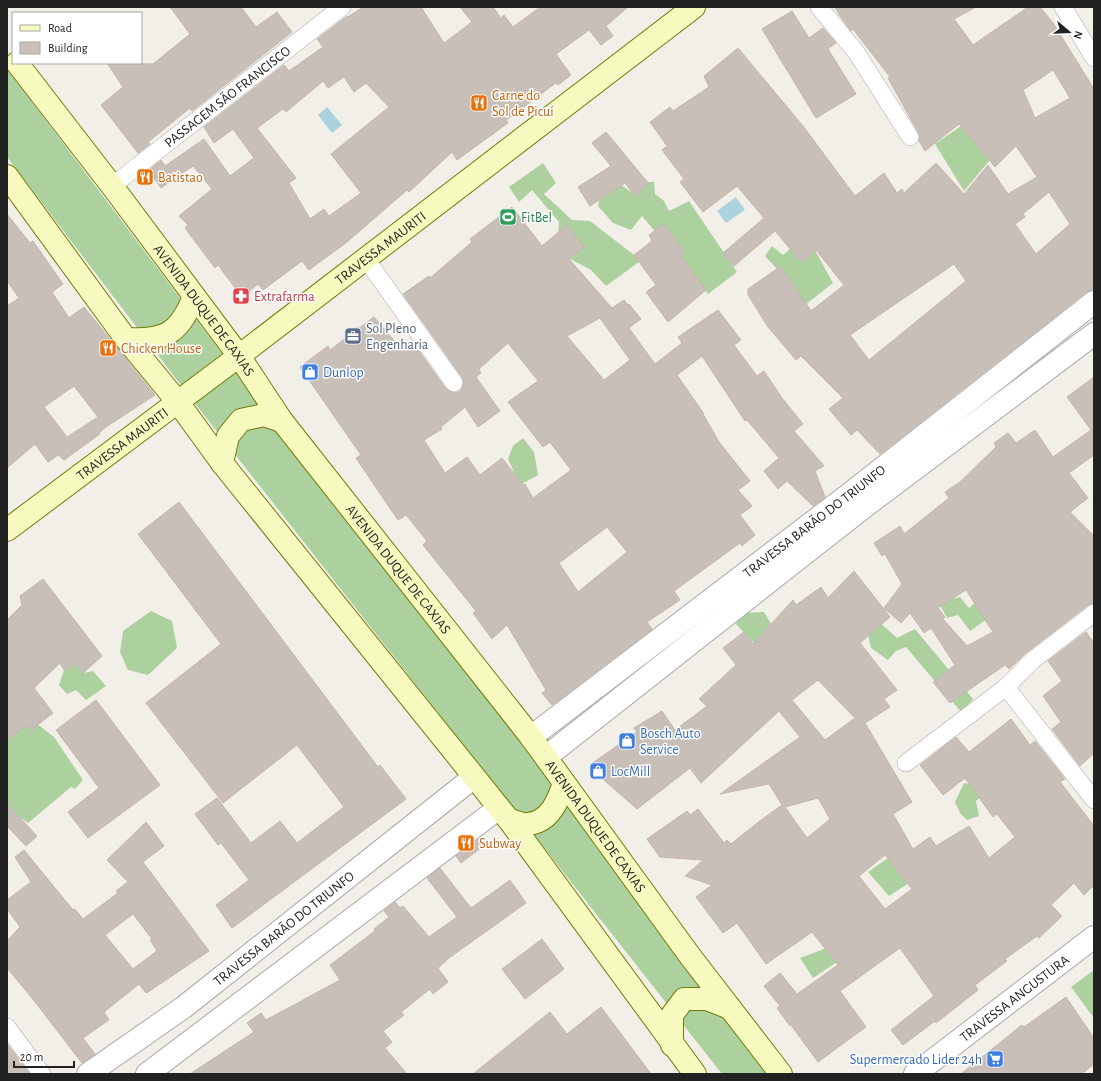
<svg xmlns="http://www.w3.org/2000/svg" width="1101" height="1081" font-family="'Alegreya Sans',sans-serif">
<style>
.forest{fill:#add19e}
.water{fill:#aad3df}
.building{fill:#c7bfb8;stroke:#c4b6ab;fill-rule:evenodd}
.lines{fill:none;stroke-linecap:round;stroke-linejoin:round}
.minor-casing{stroke:#a9a9a9;stroke-width:18}
.tertiary-casing{stroke:#a9a9a9;stroke-width:24}
.secondary-casing{stroke:#707d05;stroke-width:24}
.minor{stroke:#fff;stroke-width:17}
.tertiary{stroke:#fff;stroke-width:22}
.secondary{stroke:#f7fabf;stroke-width:22}
.labels{text-anchor:middle;stroke-width:3;stroke-linejoin:round;paint-order:stroke}
.food-label{font-size:14px;fill:#c56008;stroke:#fff;text-anchor:start}
.street-label{font-size:14px;fill:#222;stroke:#fff}
.leisure-label{font-size:14px;fill:#27864d;stroke:#fff;text-anchor:start}
.health-label{font-size:14px;fill:#be3a42;stroke:#fff;text-anchor:start}
.service-label{font-size:14px;fill:#4e5e75;stroke:#fff;text-anchor:start}
.shop-label{font-size:14px;fill:#366cbe;stroke:#fff;text-anchor:start}
</style>
<rect width="100%" height="100%" fill="#f2efe9"/>
<g class="forest">
<polygon points="7,69 232,367 515,735 769,1074 722,1074 193,401 7,157"/>
<polygon points="964,124 989,161 964,191 935,144"/>
<polygon points="543,163 556,183 544,194 572,220 590,221 634,255 639,262 606,286 591,270 557,252 559,222 532,190 519,202 509,187"/>
<polygon points="647,182 654,182 655,194 664,201 669,211 689,201 737,272 708,294 642,216 631,230 613,223 598,206 599,201 620,184 635,195"/>
<polygon points="811,243 833,283 805,305 800,294 765,256 772,246 783,255 790,249"/>
<polygon points="523,438 534,452 538,475 520,485 508,459 513,446"/>
<polygon points="960,597 969,608 975,603 991,616 970,631 958,615 947,618 939,603"/>
<polygon points="151,611 172,621 177,648 148,675 128,670 120,652 123,631"/>
<polygon points="764,612 786,649 767,657 736,624 741,613"/>
<polygon points="876,619 897,638 915,629 973,699 962,713 906,647 896,651 888,660 871,648 868,635"/>
<polygon points="76,664 83,673 93,671 106,686 86,700 76,690 67,694 59,685 64,670"/>
<polygon points="7,700 54,737 83,780 75,789 71,787 28,823 7,809"/>
<polygon points="964,783 971,784 983,794 976,801 979,816 967,820 960,813 955,802"/>
<polygon points="888,858 909,883 889,896 868,872"/>
<polygon points="845,935 853,951 813,978 800,958 824,949"/>
<polygon points="1094,970 1094,1018 1071,987"/>
</g>
<g class="water">
<polygon points="327,107 342,125 332,133 318,115"/>
<polygon points="736,197 745,210 726,223 717,211"/>
</g>
<g class="building">
<polygon points="170,7 241,7 256,27 277,12 292,32 192,111 190,108 148,142 150,144 138,153 101,105 123,87 107,63 153,64 190,34"/>
<path d="M363,7H421L444,43L472,22L460,7H493L501,18L504,15L513,27L540,7H628L606,26L613,36L601,45L589,30L556,54L571,75L558,85L556,83L506,120L508,123L457,160L452,152L409,192L407,190L347,242L309,270L302,261L263,290L258,284L242,297L218,265L215,268L185,228L188,225L179,216L212,189L193,166L161,188L149,170L161,160L165,166L204,139L230,176L254,158L233,129L214,143L204,127L284,65L289,71L323,47L317,39L347,16L348,17ZM344,77L354,92L366,83L389,107L331,154L361,193L329,216L324,209L310,219L289,183L296,178L257,128L283,109L286,112L323,81L328,88Z"/>
<path d="M835,7H976L954,19L973,45L1028,7H1040L1053,23L1094,89V290L1086,292L1048,322L880,454L857,430L851,435L829,409L843,398L801,356L796,360L768,327L748,295V289L781,266L811,311L844,285L816,250L802,263L775,231L734,266L723,253L764,218L737,186L703,212L680,182L684,179L662,150L667,146L650,122L670,107L673,111L709,87L704,76L738,48L803,126L855,196L884,173L897,193L902,189L904,193L936,163L964,194L988,165L1008,194L1037,177L1016,146L995,167L959,124L925,151L919,141L918,132L888,78L890,77L853,29L851,31L840,16ZM1053,70L1070,98L1035,118L1023,90ZM1049,192L1070,224L1036,254L1015,224L1025,217L1023,214ZM954,264L966,281L869,360L850,335Z"/>
<polygon points="792,11 809,38 823,28 836,43 828,49 856,94 816,118 762,29"/>
<polygon points="606,132 649,184 635,196 625,183 590,206 578,187 611,166 592,143"/>
<path d="M512,207L542,246L567,225L584,247L569,259L612,308L624,300L628,305L629,304L641,319L629,328L655,364L682,343L678,337L718,310L741,340L734,345L757,376L764,371L782,398L803,424L794,431L824,466L815,471L825,497L813,506L787,481L778,489L764,471L779,458L747,420L745,421L702,356L677,375L704,414H703L719,442L750,481L738,490L752,506L740,515L755,535L742,546L740,543L674,591L680,600L647,622L652,629L552,705L542,693L546,690L507,625L492,639L473,613L476,611L423,545L427,541L406,515L398,520L356,458L361,455L300,367L328,346L330,350L374,317L403,351L414,344L446,389L455,393L460,391L464,382L462,377L403,294L429,276L430,278L472,242L470,239ZM600,318L630,360L604,380L567,336ZM508,343L538,381L508,402L543,447L550,442L571,470L533,498L525,484L523,485L502,458L480,475L467,457L445,473L424,440L442,429L441,427L465,407L478,427L500,411L476,377L481,373L479,369ZM607,527L627,552L578,592L559,563Z"/>
<path d="M7,214L30,243L33,241L63,284L52,292L69,318L84,307L155,395L106,427L99,433L100,434L64,460L58,455L48,462L35,444L7,468V306L19,298L7,281ZM74,386L98,417L67,437L44,407Z"/>
<polygon points="664,224 685,253 681,256 706,290 668,322 646,292 656,285 634,255 652,241 649,235"/>
<path d="M1094,377V455L1069,473L1088,498L1070,512L1094,536V603L1088,605L1027,652L1009,669L1005,665L950,703L933,682L955,665L931,628L924,633L910,613L901,623L884,608L902,584L885,554L882,556L874,543L900,526L904,534L949,498L945,492L960,482L996,447L994,443L1008,433L1016,443L1035,430L1053,457L1091,430L1067,397ZM966,590L993,632L967,646L943,619L945,617L938,608Z"/>
<polygon points="179,502 378,767 380,765 406,799 232,928 216,905 249,880 221,843 218,845 195,814 217,798 251,843 280,821 297,843 344,807 297,745 223,803 146,703 221,644 138,534"/>
<path d="M854,571L890,617L860,643L897,690L884,699L890,707L865,723L912,802L893,814L913,849L930,837L936,846L969,826L989,858L1015,837L997,814L993,817L965,778L943,795L920,765L956,737L969,752L1011,719L1030,745L1035,741L1065,779L1060,782L1094,826V885L1084,895L1074,883L1051,905L1062,916L1039,938L1037,936L1005,959L1007,961L975,985L978,990L936,1023L935,1021L903,1045L891,1030L934,996L900,948L840,991L866,1027L818,1062L791,1025L790,1026L777,1008L780,1006L764,986L780,973L797,994L838,965L812,932L766,964L737,923L723,933L696,897L712,885L685,876L703,860L660,857L647,839L687,811L690,815L698,809L724,843L727,840L731,844L761,820L782,805L769,784L720,794L800,737L779,711L701,783L690,768L637,809L604,780L591,764L637,732L634,728L662,711L675,730L707,706L699,699L736,665L723,648L744,632L753,644L793,600L796,605L821,587L828,598ZM818,680L855,718L825,740L792,700ZM818,798L830,819L807,838L785,807ZM885,855L912,889L885,909L859,876Z"/>
<polygon points="43,579 102,656 83,673 76,664 64,670 60,663 34,688 53,713 31,730 27,725 7,740 7,620 22,605 20,596"/>
<polygon points="1086,632 1094,643 1094,753 1080,766 1052,729 1061,722 1043,696 1062,681 1048,661"/>
<polygon points="96,700 160,785 88,838 68,812 99,788 56,730"/>
<polygon points="7,804 37,836 26,846 7,826"/>
<path d="M146,822L164,846L143,862L209,951L148,992L146,993L139,984L104,1012L109,1020L83,1038L95,1054L82,1063L32,998L7,968V941L20,927L7,909V900L31,882L15,857L24,850L73,910L75,909L83,919L118,893L116,891L128,882L107,860ZM133,914L152,939L150,940L157,951L133,969L105,935Z"/>
<polygon points="481,837 486,844 461,863 456,856"/>
<polygon points="440,868 471,908 510,880 526,903 449,958 438,968 448,982 433,994 430,989 401,1012 404,1015 383,1031 392,1042 385,1048 407,1074 190,1074 254,1032 247,1023 261,1013 266,1020 340,980 330,965 375,931 374,929 389,917 384,911 395,902 400,908 403,906 429,937 457,917 427,878"/>
<polygon points="542,939 564,969 525,999 502,969"/>
<polygon points="1066,997 1094,1038 1094,1064 1082,1074 961,1074 1022,1025 1024,1027"/>
<polygon points="601,1007 651,1074 473,1074 550,1012 567,1034"/>
<polygon points="7,1044 30,1074 7,1074"/>
</g>
<g class="lines">
<defs>
<g id="minor">
<polyline points="819,7 856,52 910,137"/>
<polyline points="1063,7 1094,58"/>
<path id="s1" d="M112,186L342,7"/>
<polyline points="366,259 454,383"/>
<polyline points="1006,687 1094,800"/>
<polyline points="906,763 1006,687 1033,660 1094,613"/>
<polyline points="7,1027 42,1074"/>
</g>
<g id="tertiary">
<path id="s2" d="M531,737L847,496L1094,302"/>
<polyline points="546,757 860,510 1094,334"/>
<path id="s3" d="M88,1074L184,1007L474,777"/>
<polyline points="147,1074 499,808"/>
<path id="s4" d="M915,1074L1094,937"/>
</g>
<g id="secondary">
<path id="s5" d="M17,63L112,186L239,356L282,421L531,737L690,956L781,1074"/>
<polyline points="7,176 126,339 177,401 222,463 509,820 695,1074"/>
<path d="M126,339C165,341 179,334 194,297"/>
<polyline points="222,463 228,436 241,420 264,415 282,421"/>
<path id="s6" d="M7,530L239,356L694,7"/>
<path d="M509,820C515,821 523,825 528,824C550,822 558,801 564,783"/>
<polyline points="672,1045 672,1015 684,999 707,999 730,1008"/>
</g>
</defs>
<use href="#minor" class="minor-casing"/>
<use href="#tertiary" class="tertiary-casing"/>
<use href="#secondary" class="secondary-casing"/>
<use href="#minor" class="minor"/>
<use href="#tertiary" class="tertiary"/>
<use href="#secondary" class="secondary"/>
</g>
<defs>
<symbol id="restaurant-square" viewBox="-11 -11 22 22"><rect x="-9" y="-9" width="18" height="18" rx="4" fill="#e8710a" stroke="#fff"/><path d="M-5-6h1v4h1v-4h1v4h1v-4h1v5L-1.5 .5V6h-2V.5L-5-1ZM5-6V6H3V1.5H1.5Q1.5-4 5-6Z" fill="#fff"/></symbol>
<symbol id="stadium-square" viewBox="-11 -11 22 22"><rect x="-9" y="-9" width="18" height="18" rx="4" fill="#2e9e5b" stroke="#fff"/><path d="M0-5a6.5 5 0 1 0 0 10a6.5 5 0 1 0 0-10ZM-3.5-1.8h7v3.6h-7Z" fill="#fff"/></symbol>
<symbol id="pharmacy-square" viewBox="-11 -11 22 22"><rect x="-9" y="-9" width="18" height="18" rx="4" fill="#e0444e" stroke="#fff"/><path d="M-2-6h4v4h4v4h-4v4h-4v-4h-4v-4h4Z" fill="#fff"/></symbol>
<symbol id="office-square" viewBox="-11 -11 22 22"><rect x="-9" y="-9" width="18" height="18" rx="4" fill="#5c6f8a" stroke="#fff"/><path d="M-6-3h4V-5.5h4V-3h4V5H-6ZM-1-4.5V-3h2v-1.5ZM-6 0V1H6V0Z" fill="#fff"/></symbol>
<symbol id="shop-square" viewBox="-11 -11 22 22"><rect x="-9" y="-9" width="18" height="18" rx="4" fill="#3f7fe0" stroke="#fff"/><path d="M-5-2.5h2.3a2.7 3.5 0 0 1 5.4 0H5L5.5 6h-11ZM-1.5-2.5h3a1.5 2.3 0 0 0-3 0Z" fill="#fff"/></symbol>
<symbol id="supermarket-square" viewBox="-11 -11 22 22"><rect x="-9" y="-9" width="18" height="18" rx="4" fill="#3f7fe0" stroke="#fff"/><path d="M-6-5.5h2.5l.6 2H6L4.5 2H-2.5L-4.4-4H-6ZM-1.5 3.2a1.3 1.3 0 1 0 .1 0ZM3 3.2a1.3 1.3 0 1 0 .1 0Z" fill="#fff"/></symbol>
</defs>
<g fill-rule="evenodd">
<use href="#restaurant-square" x="469" y="93" width="20" height="20"/>
<use href="#restaurant-square" x="135" y="167" width="20" height="20"/>
<use href="#stadium-square" x="498" y="207" width="20" height="20"/>
<use href="#pharmacy-square" x="231" y="286" width="20" height="20"/>
<use href="#office-square" x="343" y="326" width="20" height="20"/>
<use href="#restaurant-square" x="98" y="338" width="20" height="20"/>
<use href="#shop-square" x="300" y="362" width="20" height="20"/>
<use href="#shop-square" x="617" y="731" width="20" height="20"/>
<use href="#shop-square" x="588" y="761" width="20" height="20"/>
<use href="#restaurant-square" x="456" y="833" width="20" height="20"/>
<use href="#supermarket-square" x="985" y="1049" width="20" height="20"/>
</g>
<g class="labels">
<g class="food-label">
<text x="492" y="100">Carne do<tspan x="492" dy="16">Sol de Picuí</tspan></text>
<text x="158" y="182">Batistao</text>
<text x="121" y="353">Chicken House</text>
<text x="479" y="848">Subway</text>
</g>
<g class="street-label">
<text dy="5" stroke="none"><textPath href="#s1" startOffset="146">PASSAGEM SÃO FRANCISCO</textPath></text>
<text dy="5" stroke="none"><textPath href="#s6" startOffset="468">TRAVESSA MAURITI</textPath></text>
<text dy="5" stroke="none"><textPath href="#s5" startOffset="310">AVENIDA DUQUE DE CAXIAS</textPath></text>
<text dy="5" stroke="none"><textPath href="#s6" startOffset="144">TRAVESSA MAURITI</textPath></text>
<text dy="5" stroke="none"><textPath href="#s2" startOffset="356">TRAVESSA BARÃO DO TRIUNFO</textPath></text>
<text dy="5" stroke="none"><textPath href="#s5" startOffset="634">AVENIDA DUQUE DE CAXIAS</textPath></text>
<text dy="5" stroke="none"><textPath href="#s5" startOffset="958">AVENIDA DUQUE DE CAXIAS</textPath></text>
<text dy="5" stroke="none"><textPath href="#s3" startOffset="244">TRAVESSA BARÃO DO TRIUNFO</textPath></text>
<text dy="5" stroke="none"><textPath href="#s4" startOffset="125">TRAVESSA ANGUSTURA</textPath></text>
</g>
<g class="leisure-label">
<text x="521" y="222">FitBel</text>
</g>
<g class="health-label">
<text x="254" y="301">Extrafarma</text>
</g>
<g class="service-label">
<text x="366" y="333">Sol Pleno<tspan x="366" dy="16">Engenharia</tspan></text>
</g>
<g class="shop-label">
<text x="323" y="377">Dunlop</text>
<text x="640" y="738">Bosch Auto<tspan x="640" dy="16">Service</tspan></text>
<text x="611" y="776">LocMill</text>
<text x="982" y="1064" text-anchor="end">Supermercado Lider 24h</text>
</g>
</g>
<rect width="1101" height="1081" fill="none" stroke="#222222" stroke-width="16"/>
<rect x="12" y="12" width="130" height="52" fill="#ffffff" stroke="#a7a7a7"/>
<rect x="20" y="25" width="20" height="6" fill="#f7fabf" stroke="#a7a7a7"/>
<text x="48" y="32" font-size="12" fill="#222222">Road</text>
<rect x="20" y="42" width="20" height="12" fill="#c7bfb8" stroke="#a7a7a7"/>
<text x="48" y="52" font-size="12" fill="#222222">Building</text>
<g transform="translate(1069 32) rotate(109)" stroke="#ffffff" stroke-width="3" paint-order="stroke">
<path d="M0-3L7 15L0 10L-7 15Z" fill="#222222"/>
<text y="-6" font-size="11" font-weight="bold" text-anchor="middle" fill="#222222">N</text>
</g>
<path d="M14 1061v6h60v-6" fill="none" stroke="#222222" stroke-width="2"/>
<text x="20" y="1061" font-size="12" fill="#222222" stroke="#ffffff" stroke-width="3" paint-order="stroke">20 m</text>
</svg>
